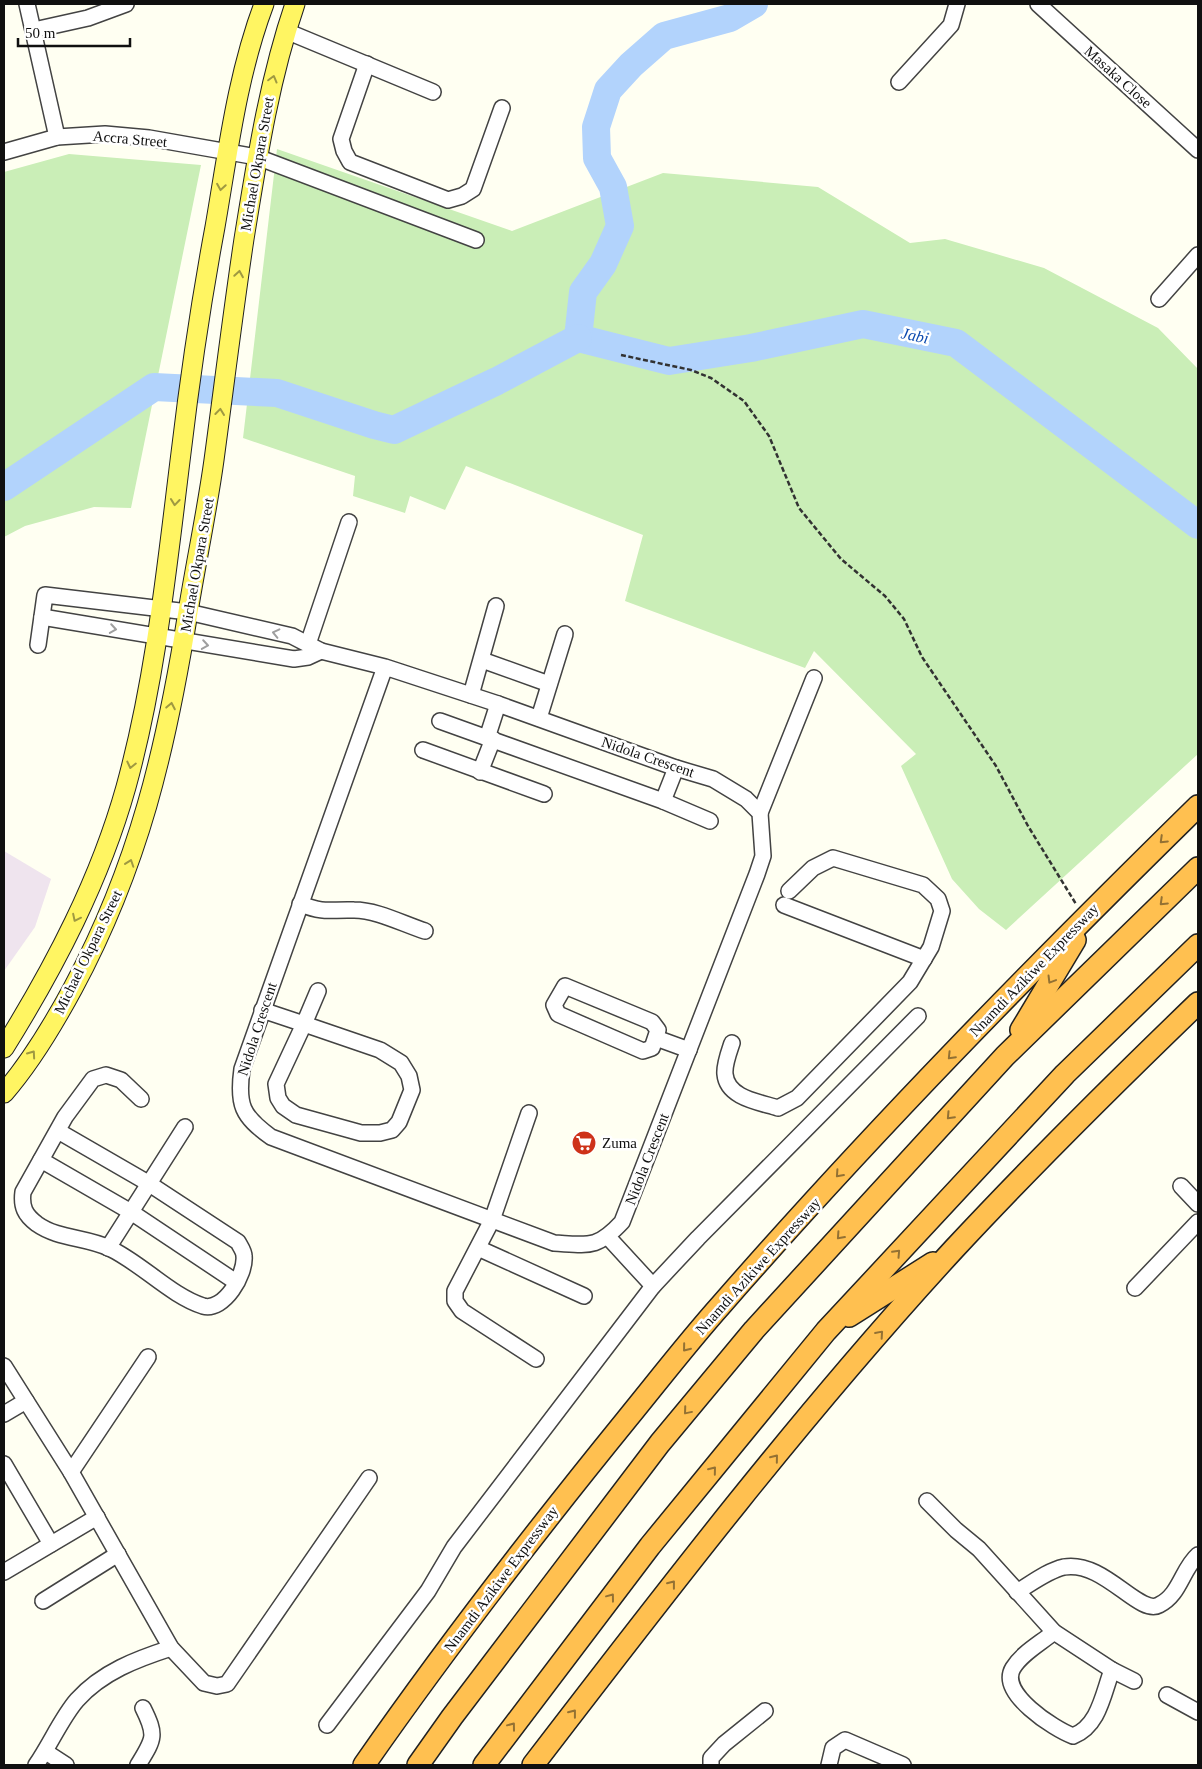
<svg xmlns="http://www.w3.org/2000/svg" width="1202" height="1769" font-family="Georgia,serif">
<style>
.industrial{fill:#efe4ee}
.green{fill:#caeeb7}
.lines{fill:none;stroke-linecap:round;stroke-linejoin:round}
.river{stroke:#b2d3fc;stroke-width:28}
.minor-casing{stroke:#434343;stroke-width:18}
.major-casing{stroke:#212121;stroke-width:21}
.highway-casing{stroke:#212121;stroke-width:24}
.path{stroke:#323232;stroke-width:2.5;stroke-dasharray:5 2.5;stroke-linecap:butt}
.minor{stroke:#fff;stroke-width:15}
.major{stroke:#fff562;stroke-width:19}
.highway{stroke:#ffc050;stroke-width:21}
.oneway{stroke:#9f9941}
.oneway2{stroke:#9f9f9f}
.oneway3{stroke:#937133}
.labels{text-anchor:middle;stroke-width:5;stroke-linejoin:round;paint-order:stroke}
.street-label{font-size:15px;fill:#101010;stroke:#fff}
.poi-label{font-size:15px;fill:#101010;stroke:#fff;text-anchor:start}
.water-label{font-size:16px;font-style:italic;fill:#0c4aaf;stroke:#fff}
</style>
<rect width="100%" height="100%" fill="#fffff2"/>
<polygon class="industrial" points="4,851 51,879 35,927 4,971"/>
<g class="green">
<polygon points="277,149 512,231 663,173 818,187 910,243 945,239 1044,268 1158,328 1198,369 1198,754 1006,930 979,909 952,879 901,766 916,754 814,651 805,668 625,601 643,535 466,466 445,510 410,496 405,513 353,496 355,476 243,438"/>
<polygon points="69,154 201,165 131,508 94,507 25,526 4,537 4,172"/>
</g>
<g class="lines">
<g class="river">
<polyline points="578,338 669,361 751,348 863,324 956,343 1198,525"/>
<polyline points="578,338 583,292 603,264 620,226 613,187 597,158 596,127 608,90 631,65 664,36 730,18 754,4"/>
<polyline points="4,487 154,387 277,393 374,425 394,430 497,381 578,338"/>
</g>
<defs>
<g id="minor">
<polyline points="27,4 57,137"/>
<polyline points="1038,4 1198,150"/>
<polyline points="34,30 88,18 126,4"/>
<polyline points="286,31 433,92"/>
<polyline points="367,64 341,139 344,151 350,162 448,200 462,196 473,189 502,108"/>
<polyline points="899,82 951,25 957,4"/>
<polyline points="4,152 57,137 105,134 149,138 257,157 476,240"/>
<polyline points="1159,299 1198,255"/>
<polyline points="42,617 294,659 308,657 321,651"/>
<polyline points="308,644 349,522"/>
<path d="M38,645L45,595L188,612L292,636L321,651L385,667L498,704L676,768L713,779L746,799L760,813L763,856L757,874L622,1222C597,1249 589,1245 554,1243L271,1137C242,1116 237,1105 242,1069L385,667"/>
<polyline points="482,660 549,684"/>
<polyline points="471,695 496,606"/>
<polyline points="539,718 565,634"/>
<polyline points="440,721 663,801 710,821"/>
<polyline points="487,738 498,704"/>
<polyline points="423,750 544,794"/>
<polyline points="480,772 493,739"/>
<polyline points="663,801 676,768"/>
<polyline points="760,813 814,678"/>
<path d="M300,904C327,914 329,909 354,910C377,910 403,924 425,931"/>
<polyline points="784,905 924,959"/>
<polygon points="565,986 652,1022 658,1030 652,1048 643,1051 558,1014 554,1005"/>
<polyline points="262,1010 304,1024 380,1050 401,1063 409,1076 412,1090 399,1122 392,1130 380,1133 361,1133 296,1115 283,1106 278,1098 276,1084 304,1024 318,991"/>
<polyline points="656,1038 689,1050"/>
<path d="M732,1043C729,1052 724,1065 725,1074C727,1098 759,1102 778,1108L797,1098L910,982L931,947L942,911L938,899L923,885L833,858L813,868L789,891"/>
<polyline points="529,1113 492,1220 455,1291 455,1301 462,1311 536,1359"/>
<path d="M58,1131L148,1183L238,1242C240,1246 244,1251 244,1256C246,1274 224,1312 203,1306C171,1296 140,1262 109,1248C86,1237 58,1239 37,1224C25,1215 21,1207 23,1192L65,1117L93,1079L106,1075L121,1080L141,1099"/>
<polyline points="41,1160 131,1212 236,1282"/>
<polyline points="1181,1186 1198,1204"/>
<polyline points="608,1237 653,1286"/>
<polyline points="108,1248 185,1127"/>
<polyline points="478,1248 584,1296"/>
<polyline points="1135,1288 1198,1222"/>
<polyline points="4,1366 71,1472 171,1648 204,1683 217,1686 227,1684 369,1478"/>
<polyline points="4,1414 26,1401"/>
<polyline points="4,1464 51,1544"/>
<polyline points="71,1472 148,1357"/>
<polyline points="927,1501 956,1530 979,1549 1054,1632 1112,1670 1134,1681"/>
<polyline points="4,1572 97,1517"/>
<path d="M1017,1592C1032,1583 1047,1571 1064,1567C1104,1560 1139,1616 1159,1605C1180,1595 1182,1569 1198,1555"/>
<polyline points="43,1601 118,1554"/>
<path d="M1054,1632C1041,1643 1022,1653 1013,1668C998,1693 1054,1729 1073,1736C1099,1726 1103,1694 1112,1670"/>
<polyline points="1167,1695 1198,1712"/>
<polyline points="327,1725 428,1591 454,1547 653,1286 698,1238 918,1016"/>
<polyline points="46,1752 66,1765"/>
<path d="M36,1765C50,1745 62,1717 77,1700C102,1672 137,1659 171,1648"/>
<path d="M138,1765C154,1739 157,1736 143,1708"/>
<polyline points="711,1765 711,1758 724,1744 765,1711"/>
<polyline points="829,1765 833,1748 845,1740 903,1765"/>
</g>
<g id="major">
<path d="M4,1048C55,966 100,880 126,787C156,678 167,565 181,453C190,377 201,302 215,227C228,152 237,76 264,4"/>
<path d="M4,1093C31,1062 53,1025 73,988C139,865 166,749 188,612C196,562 207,511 214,460C224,386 233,312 244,239C257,159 269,80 295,4"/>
</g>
<g id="highway">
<polyline points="1021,1030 1075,940"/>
<polyline points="849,1316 933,1263"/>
<path d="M364,1765C447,1646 536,1531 627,1419C658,1381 688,1342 721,1305C872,1132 1034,967 1198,806"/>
<polyline points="418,1765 452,1717 660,1443 754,1330 1005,1056 1198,868"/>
<polyline points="484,1765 650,1546 826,1331 1065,1074 1198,945"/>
<path d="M533,1765C668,1589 804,1412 954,1249C1033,1164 1115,1083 1198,1003"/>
</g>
</defs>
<use href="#minor" class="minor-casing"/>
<use href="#major" class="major-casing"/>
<use href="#highway" class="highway-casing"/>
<polyline class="path" points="621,355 691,370 711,378 744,401 769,436 799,508 841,559 885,596 904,619 922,657 996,766 1028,826 1076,904"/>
<use href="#minor" class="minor"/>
<use href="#major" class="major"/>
<use href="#highway" class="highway"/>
</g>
<defs><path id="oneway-chevron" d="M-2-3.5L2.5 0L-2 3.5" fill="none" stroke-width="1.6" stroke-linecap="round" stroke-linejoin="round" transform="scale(1.25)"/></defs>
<g class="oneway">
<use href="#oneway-chevron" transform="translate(273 79) rotate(-75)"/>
<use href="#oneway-chevron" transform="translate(221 187) rotate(99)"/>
<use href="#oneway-chevron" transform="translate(239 274) rotate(-81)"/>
<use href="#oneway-chevron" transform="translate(220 412) rotate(-83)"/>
<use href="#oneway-chevron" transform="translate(175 502) rotate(96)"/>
<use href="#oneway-chevron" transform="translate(171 706) rotate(-79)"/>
<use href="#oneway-chevron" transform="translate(131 765) rotate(103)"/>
<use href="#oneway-chevron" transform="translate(130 863) rotate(-71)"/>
<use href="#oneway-chevron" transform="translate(76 918) rotate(116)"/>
<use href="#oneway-chevron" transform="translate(32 1054) rotate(-55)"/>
</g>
<g class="oneway2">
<use href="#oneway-chevron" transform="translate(113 629) rotate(9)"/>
<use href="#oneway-chevron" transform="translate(276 633) rotate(-167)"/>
<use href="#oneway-chevron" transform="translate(205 645) rotate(9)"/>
</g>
<g class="oneway3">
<use href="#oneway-chevron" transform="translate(1163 840) rotate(136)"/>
<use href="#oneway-chevron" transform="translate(1163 902) rotate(136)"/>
<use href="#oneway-chevron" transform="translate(1051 980) rotate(121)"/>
<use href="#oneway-chevron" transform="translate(951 1056) rotate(134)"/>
<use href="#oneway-chevron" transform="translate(950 1116) rotate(133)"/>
<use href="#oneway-chevron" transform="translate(839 1174) rotate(132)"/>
<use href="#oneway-chevron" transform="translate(840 1236) rotate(132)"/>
<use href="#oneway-chevron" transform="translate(897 1253) rotate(-47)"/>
<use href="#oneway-chevron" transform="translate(880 1334) rotate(-49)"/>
<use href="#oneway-chevron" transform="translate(686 1348) rotate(129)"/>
<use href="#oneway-chevron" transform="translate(687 1411) rotate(130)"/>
<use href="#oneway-chevron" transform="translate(775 1458) rotate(-51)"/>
<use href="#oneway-chevron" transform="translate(713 1470) rotate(-51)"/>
<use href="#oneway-chevron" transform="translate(672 1584) rotate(-52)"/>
<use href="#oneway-chevron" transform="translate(611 1597) rotate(-53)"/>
<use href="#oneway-chevron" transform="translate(573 1713) rotate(-52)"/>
<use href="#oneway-chevron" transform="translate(512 1726) rotate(-53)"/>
</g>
<defs>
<symbol id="supermarket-disc" viewBox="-11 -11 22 22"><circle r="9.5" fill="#ce3219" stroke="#fff"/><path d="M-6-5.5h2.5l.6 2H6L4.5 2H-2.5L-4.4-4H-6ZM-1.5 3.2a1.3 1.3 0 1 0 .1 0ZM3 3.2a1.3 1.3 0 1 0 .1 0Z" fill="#fff"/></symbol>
</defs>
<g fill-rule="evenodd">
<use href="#supermarket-disc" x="570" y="1129" width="28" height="28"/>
</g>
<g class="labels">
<g class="street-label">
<text transform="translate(1118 77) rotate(42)" y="5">Masaka Close</text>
<text transform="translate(130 139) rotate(5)" y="5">Accra Street</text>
<text transform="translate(257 164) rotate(-80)" y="5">Michael Okpara Street</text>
<text transform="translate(197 565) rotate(-80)" y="5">Michael Okpara Street</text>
<text transform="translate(648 757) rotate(19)" y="5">Nidola Crescent</text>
<text transform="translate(88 952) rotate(-64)" y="5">Michael Okpara Street</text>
<text transform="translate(1034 970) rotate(-46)" y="5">Nnamdi Azikiwe Expressway</text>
<text transform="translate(257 1029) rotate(-72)" y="5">Nidola Crescent</text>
<text transform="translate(647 1159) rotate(-69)" y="5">Nidola Crescent</text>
<text transform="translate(758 1266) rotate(-48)" y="5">Nnamdi Azikiwe Expressway</text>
<text transform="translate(501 1579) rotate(-53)" y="5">Nnamdi Azikiwe Expressway</text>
</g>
<g class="poi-label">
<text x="602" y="1148">Zuma</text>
</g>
<g class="water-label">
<text transform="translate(915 335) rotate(12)" y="6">Jabi</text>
</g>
</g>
<rect width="1202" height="1769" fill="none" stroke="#101010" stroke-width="10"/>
<path d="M18 38v8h112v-8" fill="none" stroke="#101010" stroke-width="2.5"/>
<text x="25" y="38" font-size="15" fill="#101010" stroke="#ffffff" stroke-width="4" paint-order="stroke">50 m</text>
</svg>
